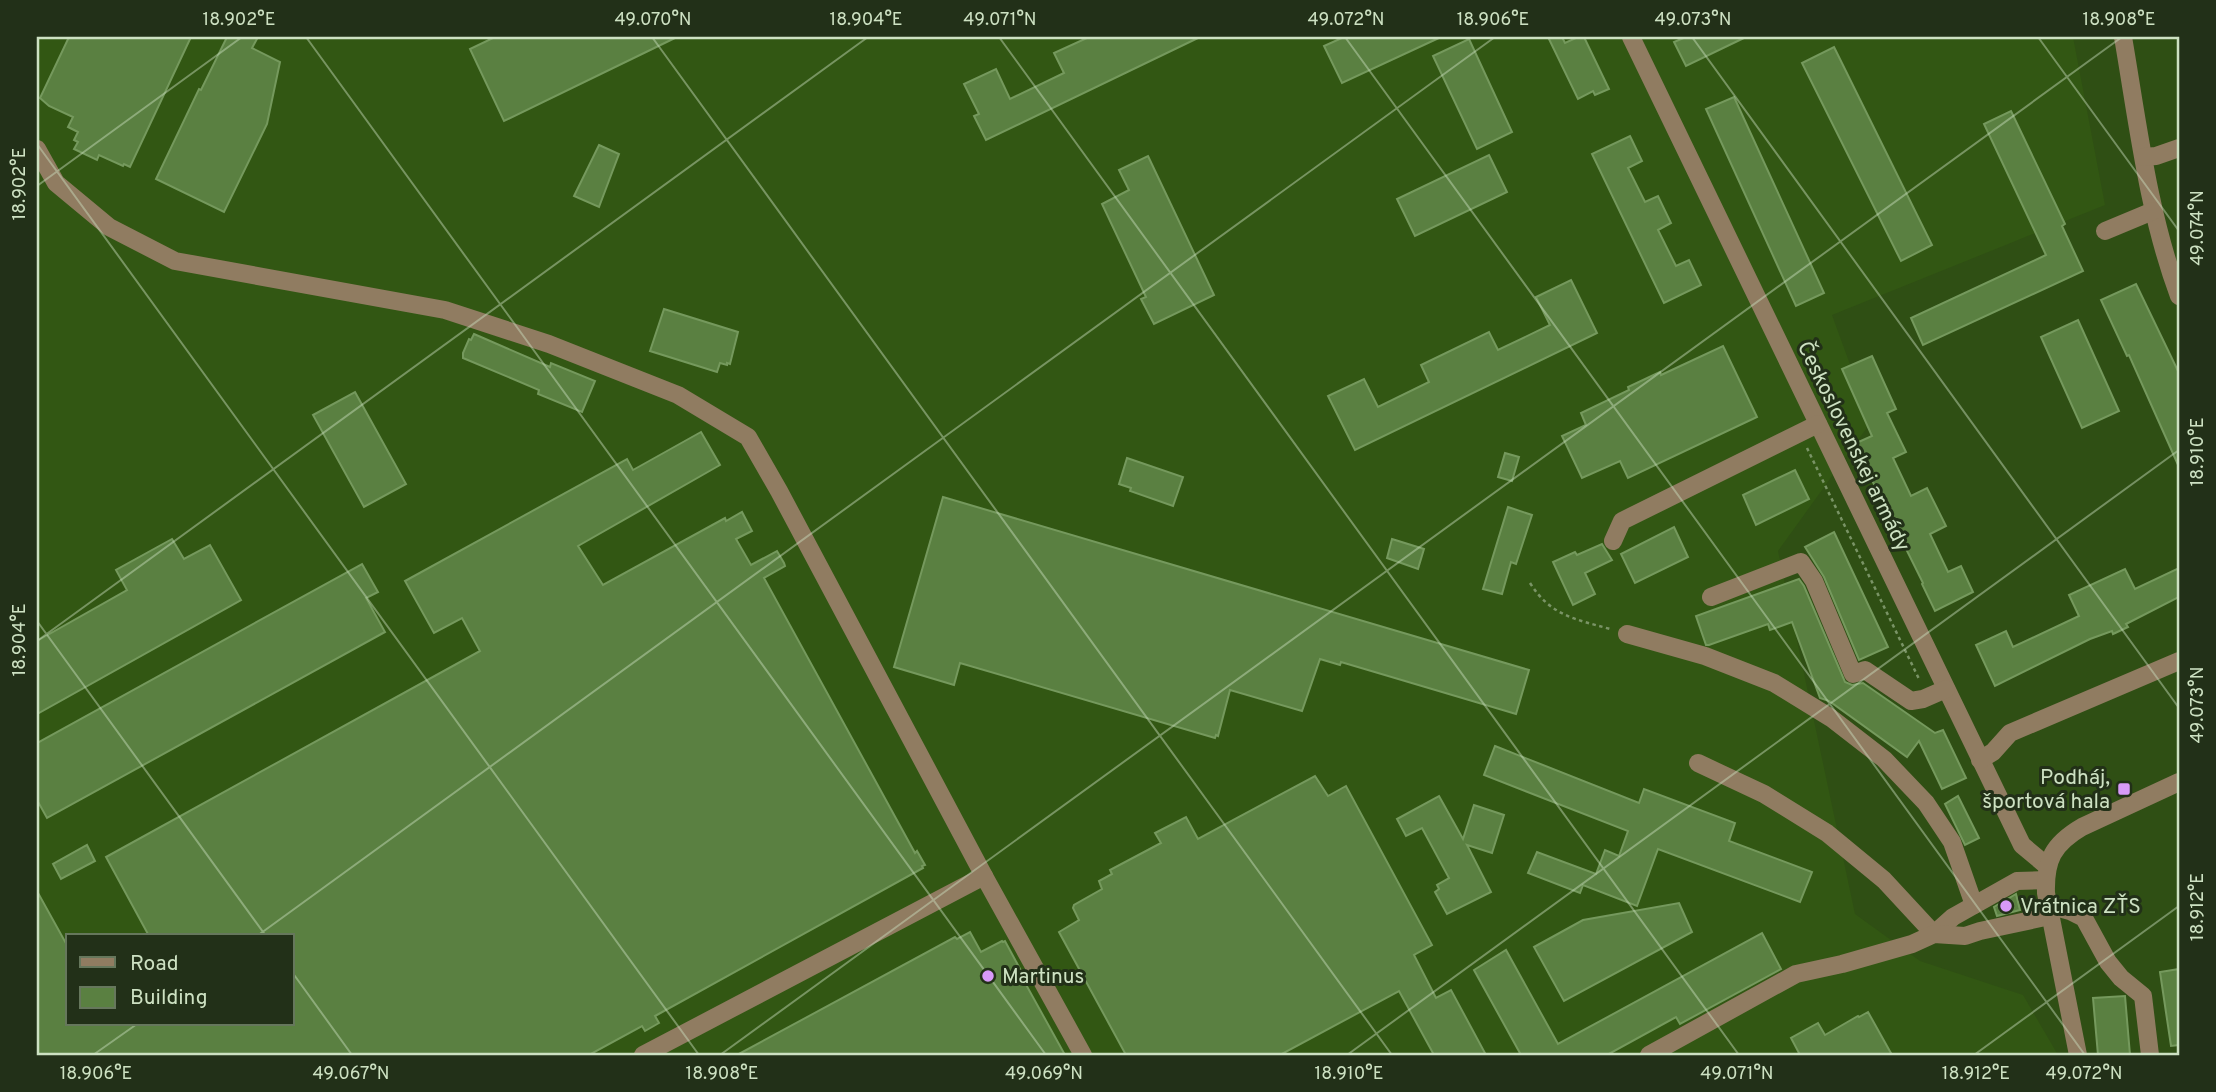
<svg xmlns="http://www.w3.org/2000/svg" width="2216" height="1092" font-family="Overpass,sans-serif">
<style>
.built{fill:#325713;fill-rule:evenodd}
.building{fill:#5a8041;stroke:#75995d;stroke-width:2}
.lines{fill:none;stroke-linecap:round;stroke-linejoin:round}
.path{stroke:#7a9466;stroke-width:2.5;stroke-dasharray:3.5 3.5;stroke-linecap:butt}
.minor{stroke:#907c61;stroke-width:18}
.ticks{fill:none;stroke:#cde1c2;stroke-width:2;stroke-opacity:0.45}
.poi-dot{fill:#d89af8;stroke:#223018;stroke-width:2.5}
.labels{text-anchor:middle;stroke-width:6;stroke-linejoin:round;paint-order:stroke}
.street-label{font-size:21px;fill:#cde1c2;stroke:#223018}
.poi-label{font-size:21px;fill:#cde1c2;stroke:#223018;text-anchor:start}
.neatline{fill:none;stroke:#cde1c2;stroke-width:2.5}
.ticks-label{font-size:18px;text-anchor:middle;fill:#cde1c2}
</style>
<rect width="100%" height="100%" fill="#2f4f14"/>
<path class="built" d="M37,37H2073L2105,205L1832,315L1871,422L1778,551L1855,914L1920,961L2023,995L2058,1055H37ZM68,936H292V1024H68Z"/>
<g class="building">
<polygon points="69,37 191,37 130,167 124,164 123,166 99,155 97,160 74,149 78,142 74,140 78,132 68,127 73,117 49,106 40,98"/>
<polygon points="227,37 258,37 252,48 280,62 267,124 224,212 156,179 199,89 201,90"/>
<polygon points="495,37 677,37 504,121 470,49"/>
<polygon points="1089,37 1200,37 986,140 974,116 979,114 964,84 996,69 1010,99 1064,73 1054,53"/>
<polygon points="1344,37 1441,37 1342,83 1324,46"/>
<polygon points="1548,37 1562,37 1565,43 1578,37 1584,37 1609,89 1595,95 1593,91 1578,99"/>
<polygon points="1686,37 1746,37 1686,66 1674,42"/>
<polygon points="1469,39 1512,132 1477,149 1433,56"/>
<polygon points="1834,47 1932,245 1901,261 1802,63"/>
<polygon points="1734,97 1824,293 1796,306 1706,109"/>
<polygon points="2011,111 2065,224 2062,226 2083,271 1923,345 1911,318 2046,255 1984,124"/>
<polygon points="1630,136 1642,161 1628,168 1645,202 1658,196 1671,223 1658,230 1676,266 1689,260 1701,285 1664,303 1592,154"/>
<polygon points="599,145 619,154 599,207 574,196"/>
<polygon points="1489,155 1507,192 1415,236 1397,199"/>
<polygon points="1148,156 1214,295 1154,324 1141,299 1146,297 1102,204 1129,190 1119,170"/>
<polygon points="1571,280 1597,333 1355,450 1328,396 1364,379 1378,407 1429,382 1421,365 1489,332 1498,350 1550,325 1536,297"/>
<polygon points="2136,284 2179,373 2179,467 2129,355 2127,356 2101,300"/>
<polygon points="664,309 738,332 730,364 727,363 727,365 720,363 717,372 650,351"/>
<polygon points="2078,320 2119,411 2082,428 2041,337"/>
<polygon points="474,334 550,367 551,363 595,381 582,412 538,394 539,390 463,358 463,353 469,339 471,340"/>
<polygon points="1723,346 1757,417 1628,478 1620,461 1582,478 1562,436 1586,425 1581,413 1629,390 1628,387 1660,372 1661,375"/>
<polygon points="1872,356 1896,409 1887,413 1906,452 1893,458 1911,496 1927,488 1946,526 1930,534 1948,572 1961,566 1973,592 1935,611 1922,584 1923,583 1854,444 1872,436 1842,369"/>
<polygon points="355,392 406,484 364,507 313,415"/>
<polygon points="701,432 720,465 578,546 603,585 725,518 726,521 742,512 752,531 736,539 751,565 777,551 784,563 785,566 764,578 915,853 917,851 925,865 922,866 923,868 655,1016 659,1023 645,1031 642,1026 589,1055 37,1055 37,891 68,947 68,1024 292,1024 292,936 149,936 106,857 480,651 462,618 434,633 405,581 627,459 633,470"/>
<polygon points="1505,453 1519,457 1512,481 1498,477"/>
<polygon points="1127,458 1183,477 1173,506 1130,491 1131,488 1119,484"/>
<polygon points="1795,470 1809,499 1756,525 1743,495"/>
<polygon points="943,497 1529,670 1516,714 1341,662 1340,665 1320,659 1302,711 1230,690 1218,736 1216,735 1215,738 960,663 954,685 894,667"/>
<polygon points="1508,507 1532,515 1516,564 1511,562 1502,594 1483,589"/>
<polygon points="1674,527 1688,557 1635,583 1621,554"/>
<polygon points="1834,532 1888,647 1859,660 1824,577 1805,547"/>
<polygon points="172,539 184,559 210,545 241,600 37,714 37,641 127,590 116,570"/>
<polygon points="1392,539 1424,549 1418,569 1387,558"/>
<polygon points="1602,544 1612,560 1585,573 1595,594 1573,605 1553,562 1575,552 1577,555"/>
<polygon points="362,564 378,592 366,598 385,632 47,818 37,800 37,743"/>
<polygon points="2179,568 2179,597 2126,624 2128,627 2113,634 2112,631 2090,639 1995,686 1976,645 2006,631 2013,647 2079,616 2069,595 2125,569 2135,589"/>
<polygon points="1799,579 1804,586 1845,682 1852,685 1863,683 1935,733 1943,730 1966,778 1942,789 1919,741 1907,757 1829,701 1820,698 1792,622 1770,630 1768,624 1709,645 1706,645 1696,616"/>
<polygon points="1495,746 1639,803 1644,789 1735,823 1729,841 1812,872 1800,902 1658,849 1637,906 1583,885 1580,893 1528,873 1537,852 1596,874 1605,850 1619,856 1628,831 1484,775"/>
<polygon points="1315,776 1328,796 1346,786 1432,945 1414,955 1436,998 1451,990 1486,1055 1434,1055 1399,991 1280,1055 1126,1055 1059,932 1079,920 1073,908 1074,905 1102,889 1099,881 1112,874 1110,870 1161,843 1155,833 1186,817 1198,839"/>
<polygon points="1439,796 1463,839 1474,805 1504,815 1492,853 1467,845 1491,892 1447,914 1435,892 1439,889 1437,885 1449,878 1422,828 1406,836 1397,819"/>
<polygon points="1958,796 1979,838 1965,845 1945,804"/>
<polygon points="87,845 95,861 61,879 53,864"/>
<polygon points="2016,894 2020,910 1997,916 1994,907"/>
<polygon points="1679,903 1692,932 1564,1001 1534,947 1583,920"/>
<polygon points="970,932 981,952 1002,941 1003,942 1005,941 1026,980 1024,981 1065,1055 737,1055 955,937 957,939"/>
<polygon points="1762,933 1781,969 1680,1024 1676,1017 1607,1055 1521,1055 1474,970 1506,950 1558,1044"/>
<polygon points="2179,969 2179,1045 2171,1046 2160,972"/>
<polygon points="2125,996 2130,1055 2098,1055 2093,998"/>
<polygon points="1868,1012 1892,1055 1800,1055 1791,1038 1818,1023 1825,1035 1858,1016 1859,1017"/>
</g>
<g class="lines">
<g class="path">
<polyline points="1807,448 1920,681"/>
<path d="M1530,583C1551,616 1575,619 1610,629"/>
</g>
<g class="minor">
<polyline points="1631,37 2022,845 2047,866"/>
<path d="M2123,37C2138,124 2148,213 2179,296"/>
<polyline points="37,149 56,183 109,227 175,261 445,310 549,344 678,395 748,437 779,491 984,876"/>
<polyline points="2144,157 2156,156 2179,148"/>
<polyline points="2105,231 2153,211"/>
<polyline points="1613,541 1622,521 1818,424"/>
<polyline points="1711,597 1801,562 1814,581 1853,674 1865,670 1911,701 1923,699 1946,689"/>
<polyline points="1627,634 1705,656 1774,683 1831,718 1884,759 1926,803 1952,842 1974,905"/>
<polyline points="1980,760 1993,752 2010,733 2179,661"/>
<polyline points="1698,763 1764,794 1827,833 1884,880 1934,934 1953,917 2017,881 2046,880"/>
<polyline points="2048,905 2070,911 2084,918 2108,962 2121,978 2143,996 2150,1055"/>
<polyline points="643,1055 984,876 1083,1055"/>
<polyline points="1649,1055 1796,974 1842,964 1912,944 1934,934 1965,936 1980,931 2050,916"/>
<path d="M2078,1055L2046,893C2045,860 2053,844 2082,827L2179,782"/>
</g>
</g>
<path class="ticks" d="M306,37L1046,1055M652,37L1392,1055M999,37L1739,1055M1345,37L2085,1055M1692,37L2179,708M2038,37L2179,231M37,144L699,1055M37,186L242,37M37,621L266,936M37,641L868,37M257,936L1495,37M292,972L352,1055M93,1055L137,1024M720,1055L2122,37M1347,1055L2179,450M1974,1055L2179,906"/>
<g class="poi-dot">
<rect x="2117" y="782" width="14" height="14" rx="3.5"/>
<circle cx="2006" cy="906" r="7"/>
<circle cx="988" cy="976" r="7"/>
</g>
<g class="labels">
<g class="street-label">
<text transform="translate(1854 446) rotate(64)" y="7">Československej armády</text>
</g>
<g class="poi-label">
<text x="2110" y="784" text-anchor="end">Podháj,<tspan x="2110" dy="24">športová hala</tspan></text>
<text x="2020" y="913">Vrátnica ZŤS</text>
<text x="1002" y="983">Martinus</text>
</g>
</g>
<rect width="2216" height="1092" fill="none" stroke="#223018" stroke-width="77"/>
<rect x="66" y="934" width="228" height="91" fill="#223018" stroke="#66775c" stroke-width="2"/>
<rect x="80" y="957" width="35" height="10" fill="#907c61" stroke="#66775c" stroke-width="2"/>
<text x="130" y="970" font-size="21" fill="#cde1c2">Road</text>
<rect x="80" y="987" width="35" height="21" fill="#5a8041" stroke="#66775c" stroke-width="2"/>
<text x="130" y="1004" font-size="21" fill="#cde1c2">Building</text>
<rect x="38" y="38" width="2140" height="1016" class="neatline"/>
<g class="ticks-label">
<text x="239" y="25">18.902°E</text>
<text x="653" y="25">49.070°N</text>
<text x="866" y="25">18.904°E</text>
<text x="1000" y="25">49.071°N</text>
<text x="1346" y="25">49.072°N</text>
<text x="1493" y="25">18.906°E</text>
<text x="1693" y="25">49.073°N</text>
<text x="2119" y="25">18.908°E</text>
<text transform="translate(19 184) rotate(-90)" y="6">18.902°E</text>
<text transform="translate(2197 228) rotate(-90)" y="6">49.074°N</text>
<text transform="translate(2197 452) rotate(-90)" y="6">18.910°E</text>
<text transform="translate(19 640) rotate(-90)" y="6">18.904°E</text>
<text transform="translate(2197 705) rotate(-90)" y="6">49.073°N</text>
<text transform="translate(2197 907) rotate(-90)" y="6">18.912°E</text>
<text x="96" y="1079">18.906°E</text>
<text x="351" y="1079">49.067°N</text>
<text x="722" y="1079">18.908°E</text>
<text x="1044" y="1079">49.069°N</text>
<text x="1349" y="1079">18.910°E</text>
<text x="1737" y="1079">49.071°N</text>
<text x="1976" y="1079">18.912°E</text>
<text x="2084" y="1079">49.072°N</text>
</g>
</svg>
